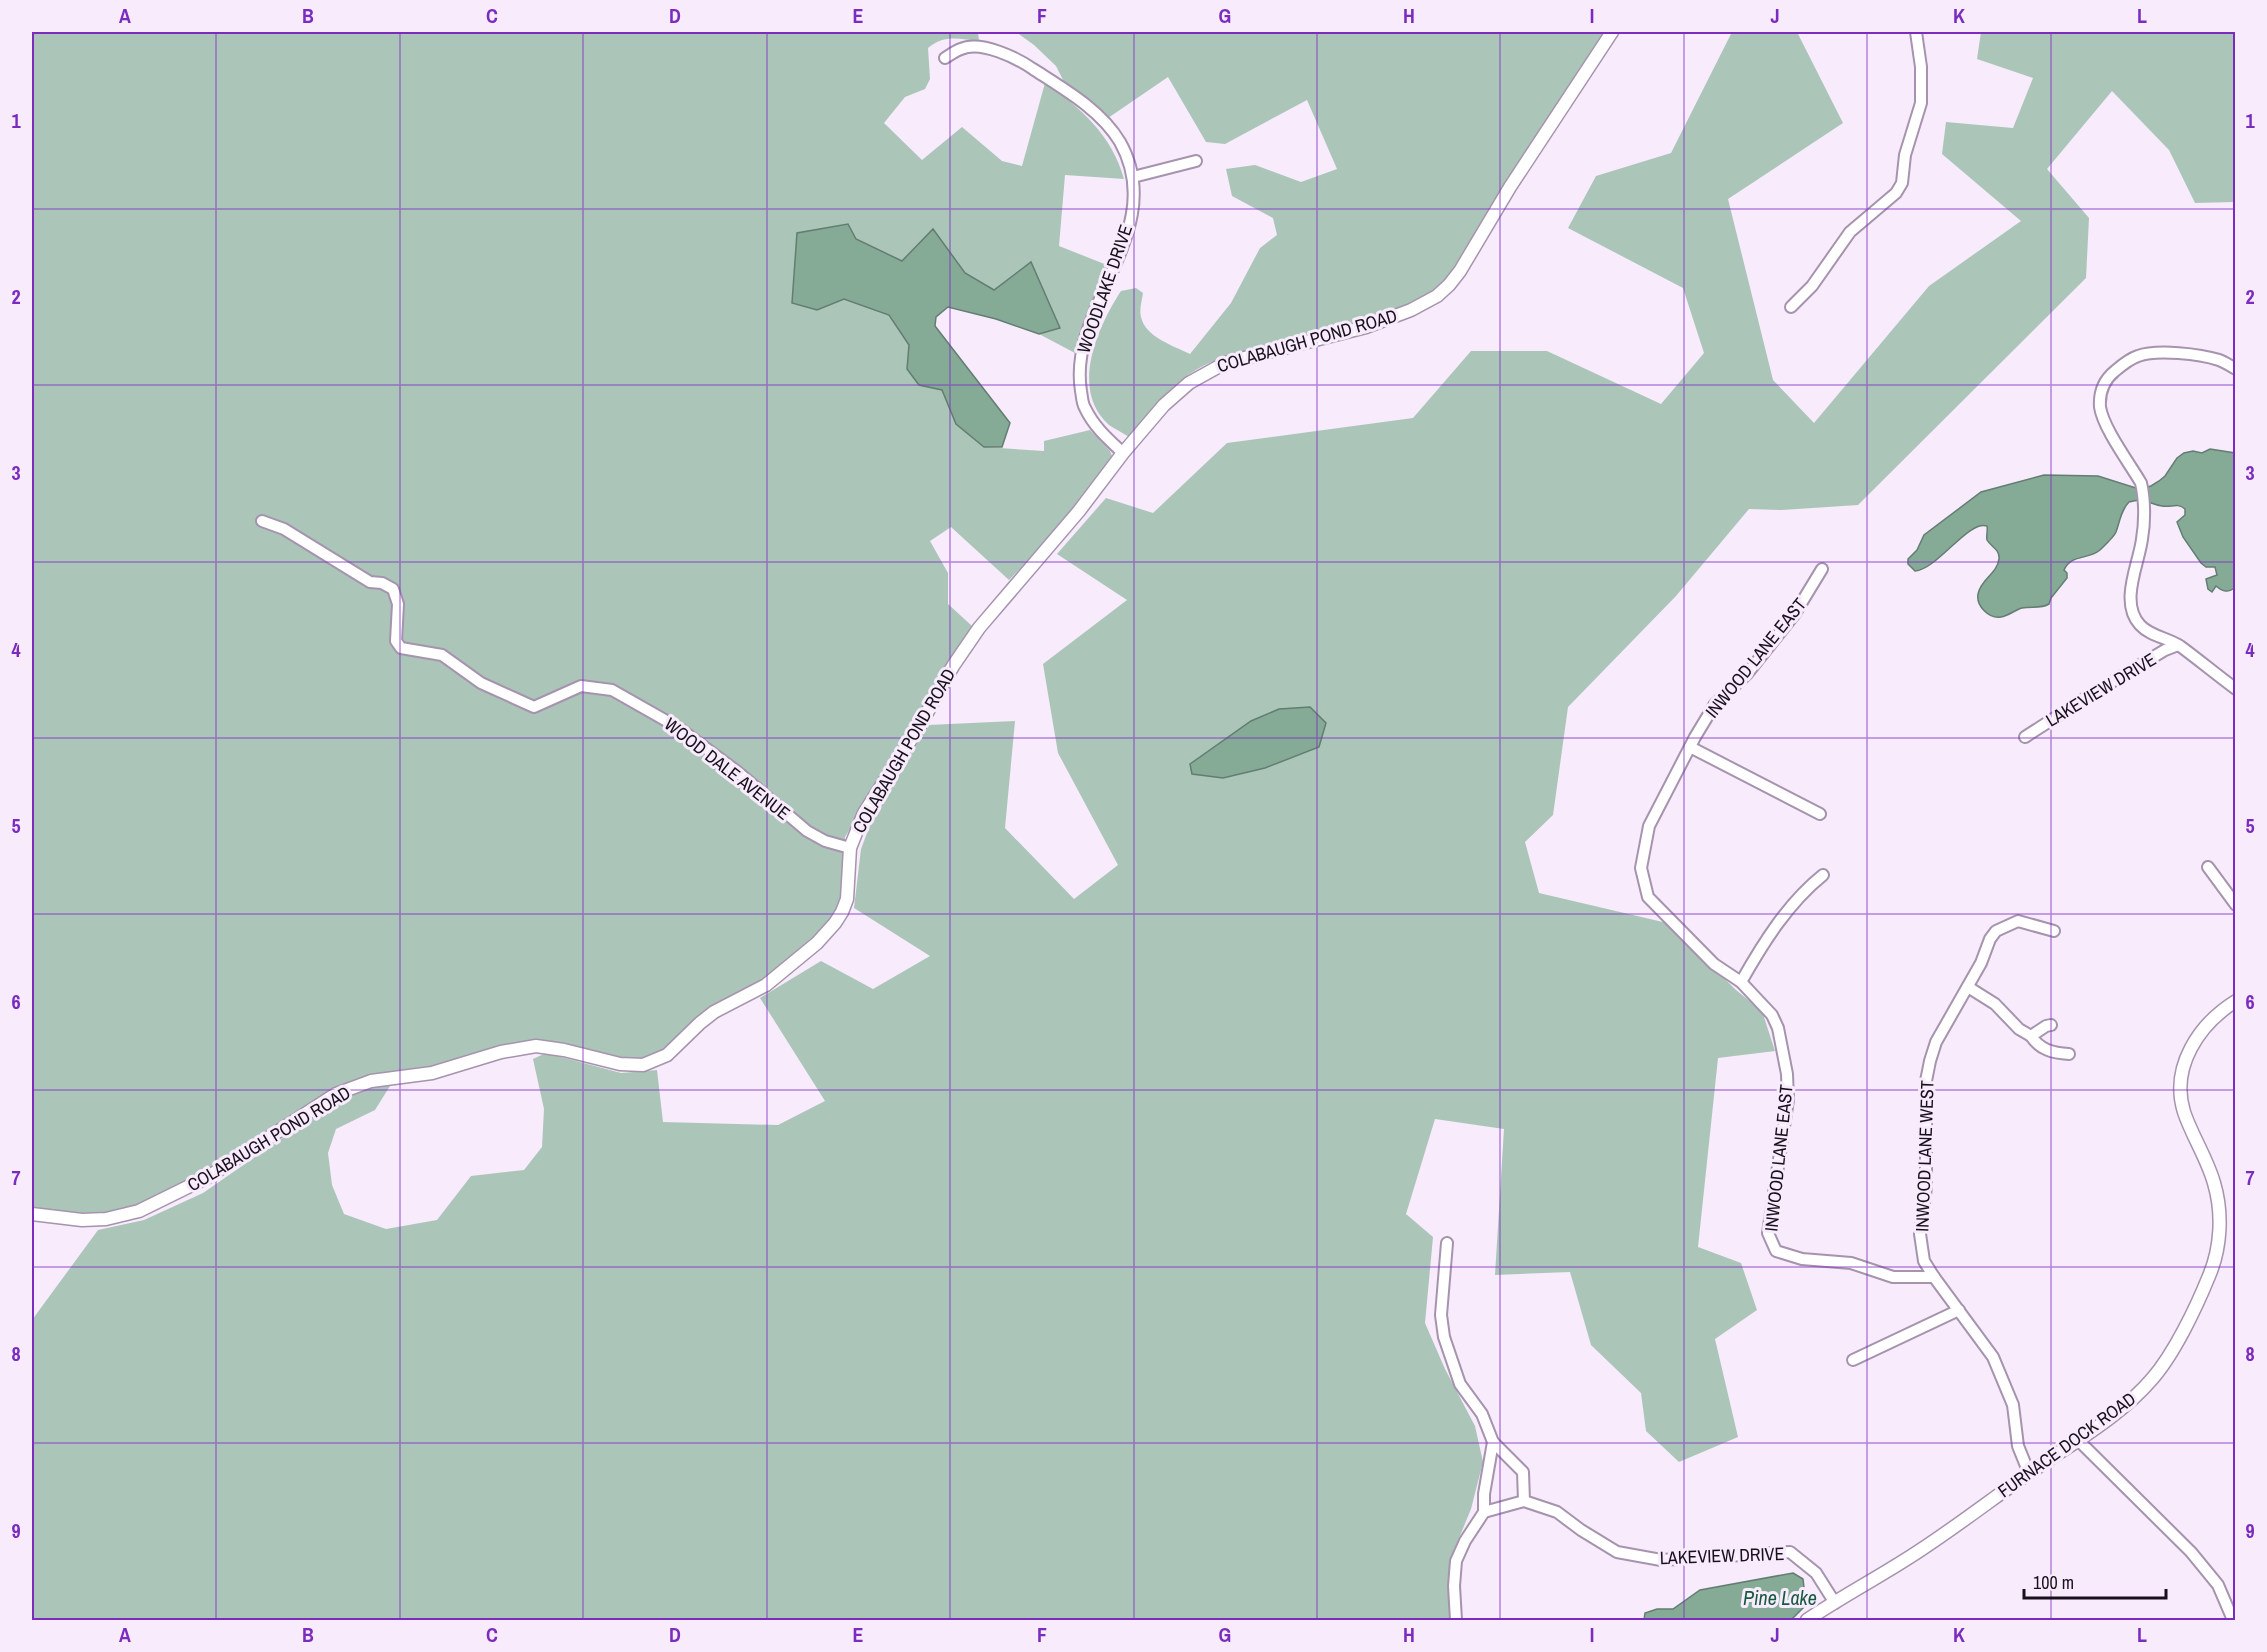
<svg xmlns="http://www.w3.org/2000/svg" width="2267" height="1652" font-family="'Archivo Narrow',sans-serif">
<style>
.green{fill:#abc6b8;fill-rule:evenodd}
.water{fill:#85ab97;stroke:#647d72;stroke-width:1.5}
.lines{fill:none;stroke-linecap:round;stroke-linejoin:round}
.minor-casing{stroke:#a693ae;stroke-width:14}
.tertiary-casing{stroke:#a693ae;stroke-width:15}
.minor{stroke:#fff;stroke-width:10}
.tertiary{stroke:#fff;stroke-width:12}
.grid{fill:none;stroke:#7b2cbf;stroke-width:1.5;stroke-opacity:0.55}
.labels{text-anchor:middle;stroke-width:6;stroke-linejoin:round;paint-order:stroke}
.street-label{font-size:18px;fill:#18111b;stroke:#f7ebfc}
.water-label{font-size:20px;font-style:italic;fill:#155a3f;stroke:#f7ebfc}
.neatline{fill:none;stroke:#7b2cbf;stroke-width:2}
.grid-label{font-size:20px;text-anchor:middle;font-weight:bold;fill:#7b2cbf}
</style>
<rect width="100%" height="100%" fill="#f7ebfc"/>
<g class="green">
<path d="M32,32H978L979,41C960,39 944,34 928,48L930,79L925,89L905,97L884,123L922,160L962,127L1002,161L1022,166L1045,83C1081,108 1112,135 1124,179L1065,175L1059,246L1107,265L1075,353L1039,334L1060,328L965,273L933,229L902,261L856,239L817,310L844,299L889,315L909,345L919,385L942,390L956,424L984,447L1044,451V441L1090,430L1110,451L1113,458C1080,501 1047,542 1009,580L951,527L930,541L948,573V604L972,626L845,837L842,899L837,912L807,944L758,984L707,1009L689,1031L662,1052L635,1062L619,1060L597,1052L546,1040L524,1041L430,1068L374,1075L221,1164L163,1196L120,1212L73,1215L32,1209Z"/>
<path d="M1016,32H1605L1575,82L1521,158L1457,267C1447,278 1436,290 1423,297C1385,321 1311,337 1266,347C1243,353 1222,355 1201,367C1171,383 1151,412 1129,437C1123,433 1115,429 1109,425C1069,390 1098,326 1121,291L1136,288L1143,293C1142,300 1139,310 1141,317C1145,337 1174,346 1190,354L1231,303L1260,248L1277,235L1273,218L1232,196L1226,169L1255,165L1301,182L1337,169L1307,100L1225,144L1206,142L1168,77L1108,118L1090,101L1065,84L1056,66L1034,45Z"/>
<path d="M1732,32H1797L1843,123L1728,199L1773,380L1814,423L1929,286L2021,221L1942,154L1946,122L2013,128L2033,78L1977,59L1981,32H2235V202L2195,203L2169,150L2112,91L2047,169L2089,218L2086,278L1858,505L1782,510L1749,509L1676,596L1568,707L1553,815L1525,842L1539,893L1667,923L1736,990L1762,1011L1775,1051L1718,1058L1698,1247L1741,1263L1757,1310L1715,1339L1738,1437L1679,1462L1646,1431L1641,1393L1591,1345L1570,1272L1495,1275L1504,1129L1435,1119L1406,1214L1433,1237L1425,1323L1445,1369L1475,1426L1483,1462L1471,1509L1450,1560L1449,1620H32V1320L98,1230L144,1220L203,1193L339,1099L373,1086H390L375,1110L336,1129L328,1153L332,1185L344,1214L386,1229L437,1220L471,1176L524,1170L542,1147L544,1109L533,1059L546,1053L621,1073L657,1070L663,1122L778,1125L825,1101L760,998L821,961L873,989L930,956L854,908L861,849L870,825L928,725L1015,721L1005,828L1074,899L1118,865L1058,753L1043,664L1127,600L1057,554L1106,498L1153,513L1227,443L1413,418L1471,351H1547L1661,404L1704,353L1683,288L1568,228L1596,176L1671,153ZM1251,721L1319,747L1265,768L1223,778L1190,764Z"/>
</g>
<g class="water">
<polygon points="848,224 856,239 902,261 933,229 965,273 994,290 1031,262 1060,328 1039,334 996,319 948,307 936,317 935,326 1010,423 1002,447 984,447 956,424 942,390 919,385 907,369 909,345 889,315 844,299 817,310 792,303 797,233"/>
<path d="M2210,449L2235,453L2236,587C2228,593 2223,592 2216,586L2212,592L2208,589L2206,579L2217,575L2215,567H2206L2201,563L2183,537L2177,522L2185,515V509C2177,502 2171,508 2162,506C2148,504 2146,497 2129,502C2121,510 2120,521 2116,532C2114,537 2104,546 2100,550C2088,560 2071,554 2064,570L2067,573V578L2051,598L2049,604C2041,609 2032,606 2022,608C2015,610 2008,616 2001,617C1989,619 1976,606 1978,594C1981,579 1997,574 1999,559C2000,549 1991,547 1987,540C1986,536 1988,530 1987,526C1968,520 1938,569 1915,571L1908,564V559L1917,550L1924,535L1981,492L2044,475L2098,476L2139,489L2151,486L2159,481L2165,476L2177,458L2184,453L2193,451L2202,453Z"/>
<polygon points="1310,707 1326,723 1319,747 1265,768 1223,778 1192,774 1190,764 1251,721 1279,709"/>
<polygon points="1793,1573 1803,1579 1806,1605 1791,1620 1644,1620 1645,1613 1657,1609 1673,1609 1700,1590"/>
</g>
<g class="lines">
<defs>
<g id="minor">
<path d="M945,58C950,55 955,51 961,49C981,40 1017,58 1033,69C1064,89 1101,110 1120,142C1170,231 1067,305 1081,391C1082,396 1082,403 1085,408C1094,427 1108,439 1123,453"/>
<polyline points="1133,177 1196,161"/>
<polyline points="1791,307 1812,286 1850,232 1896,193 1902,183 1905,155 1921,103 1921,67 1916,32"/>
<path d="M2236,369C2230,366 2225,362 2219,360C2200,354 2157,349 2138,356C2129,359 2122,365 2115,371C2104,380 2099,393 2100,407C2103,428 2130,464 2141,483C2145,500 2145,522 2142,539C2139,564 2119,602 2140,625C2150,636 2168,638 2180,646C2199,660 2217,675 2236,689"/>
<polyline points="262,521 284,529 370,582 382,583 393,589 398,604 396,641 401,648 442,655 481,683 534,707 581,686 612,690 679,728 739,773 807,831 825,841 850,848"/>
<polyline points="1822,569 1794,615 1747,674 1715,704 1695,737 1649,826 1641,868 1648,897 1714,964 1741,982 1772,1015 1778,1028 1787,1074 1788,1100 1768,1233 1776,1251 1802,1259 1851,1263 1893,1277 1934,1277 1993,1357 2013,1405 2018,1446 2029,1473"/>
<polyline points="2025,737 2090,695 2165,650 2178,645"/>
<polyline points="1690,747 1820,814"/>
<polyline points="2208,867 2236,905"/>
<path d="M1741,982C1763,943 1788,903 1823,875"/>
<polyline points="1968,987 1995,1004 2019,1029 2031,1036"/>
<path d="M2051,1025L2046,1026L2031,1036C2040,1050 2053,1053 2069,1054"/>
<polyline points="1447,1243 1441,1315 1444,1337 1460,1384 1482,1414 1493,1442 1523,1472 1524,1501 1557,1512 1581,1530 1617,1552 1661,1560 1790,1552 1816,1573 1835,1603"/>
<polyline points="1934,1277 1924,1261 1920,1234 1926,1187 1926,1081 1930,1061 1936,1042 1981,963 1990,939 1996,931 2018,921 2054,931"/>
<polyline points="1853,1360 1959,1310"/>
<polyline points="2078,1440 2191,1552 2218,1585 2233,1620"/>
<polyline points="1484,1512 1524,1501"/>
<polyline points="1456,1620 1454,1586 1456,1561 1465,1541 1484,1512 1484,1494 1493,1442"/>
</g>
<g id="tertiary">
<polyline points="32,1214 82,1220 106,1219 139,1211 208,1177 336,1094 371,1081 432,1073 501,1052 536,1046 564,1050 620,1064 643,1065 667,1055 700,1023 714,1012 766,985 817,943 835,923 842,912 847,899 850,848 864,813 919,727 953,666 979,628 1079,511 1123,453 1164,405 1189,383 1225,363 1366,327 1411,310 1437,296 1449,285 1460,271 1510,187 1612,32"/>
<path d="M1807,1620C1844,1595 1885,1574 1922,1549C1963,1522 2001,1492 2041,1465C2079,1439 2122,1414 2152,1379C2174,1354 2196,1308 2209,1276C2221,1248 2223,1213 2214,1183C2207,1158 2192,1136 2184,1112C2170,1067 2199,1024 2236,1001"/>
</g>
</defs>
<use href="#minor" class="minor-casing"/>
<use href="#tertiary" class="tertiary-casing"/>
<use href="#minor" class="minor"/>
<use href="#tertiary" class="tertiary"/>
</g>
<path class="grid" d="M216,32V1620M400,32V1620M583,32V1620M767,32V1620M950,32V1620M1134,32V1620M1317,32V1620M1500,32V1620M1684,32V1620M1867,32V1620M2051,32V1620M32,209H2236M32,385H2236M32,562H2236M32,738H2236M32,914H2236M32,1090H2236M32,1267H2236M32,1443H2236"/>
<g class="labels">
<g class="street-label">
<text transform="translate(1105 289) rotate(-71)" y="6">WOODLAKE DRIVE</text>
<text transform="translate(1307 341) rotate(-16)" y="6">COLABAUGH POND ROAD</text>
<text transform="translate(1756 658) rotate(-51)" y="6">INWOOD LANE EAST</text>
<text transform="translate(2101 690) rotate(-31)" y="6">LAKEVIEW DRIVE</text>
<text transform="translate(904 751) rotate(-60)" y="6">COLABAUGH POND ROAD</text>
<text transform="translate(727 769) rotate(38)" y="6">WOOD DALE AVENUE</text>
<text transform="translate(269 1139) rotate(-31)" y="6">COLABAUGH POND ROAD</text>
<text transform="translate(1925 1156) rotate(-88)" y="6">INWOOD LANE WEST</text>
<text transform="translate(1779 1158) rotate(-84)" y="6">INWOOD LANE EAST</text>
<text transform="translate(2067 1445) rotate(-36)" y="6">FURNACE DOCK ROAD</text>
<text transform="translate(1722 1556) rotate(-2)" y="6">LAKEVIEW DRIVE</text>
</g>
<g class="water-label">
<text x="1780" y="1605">Pine Lake</text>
</g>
</g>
<rect width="2267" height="1652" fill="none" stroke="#f7ebfc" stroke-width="66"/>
<path d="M2024 1589v9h142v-9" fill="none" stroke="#18111b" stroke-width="3"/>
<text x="2033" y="1589" font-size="18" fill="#18111b" stroke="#f7ebfc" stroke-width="4.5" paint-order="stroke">100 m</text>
<rect x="33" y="33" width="2201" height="1586" class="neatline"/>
<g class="grid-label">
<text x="125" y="23">A</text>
<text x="308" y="23">B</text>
<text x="492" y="23">C</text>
<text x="675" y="23">D</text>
<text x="858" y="23">E</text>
<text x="1042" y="23">F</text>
<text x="1225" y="23">G</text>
<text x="1409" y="23">H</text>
<text x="1592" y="23">I</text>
<text x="1775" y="23">J</text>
<text x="1959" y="23">K</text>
<text x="2142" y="23">L</text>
<text x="16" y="128">1</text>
<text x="2250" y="128">1</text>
<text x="16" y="304">2</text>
<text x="2250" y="304">2</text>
<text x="16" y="480">3</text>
<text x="2250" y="480">3</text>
<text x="16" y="657">4</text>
<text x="2250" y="657">4</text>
<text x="16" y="833">5</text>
<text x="2250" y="833">5</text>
<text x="16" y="1009">6</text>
<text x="2250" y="1009">6</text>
<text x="16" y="1185">7</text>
<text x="2250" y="1185">7</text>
<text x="16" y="1361">8</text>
<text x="2250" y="1361">8</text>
<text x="16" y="1538">9</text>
<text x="2250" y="1538">9</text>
<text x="125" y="1642">A</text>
<text x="308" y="1642">B</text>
<text x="492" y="1642">C</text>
<text x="675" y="1642">D</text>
<text x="858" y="1642">E</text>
<text x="1042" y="1642">F</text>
<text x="1225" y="1642">G</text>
<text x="1409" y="1642">H</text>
<text x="1592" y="1642">I</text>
<text x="1775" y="1642">J</text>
<text x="1959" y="1642">K</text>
<text x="2142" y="1642">L</text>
</g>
</svg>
